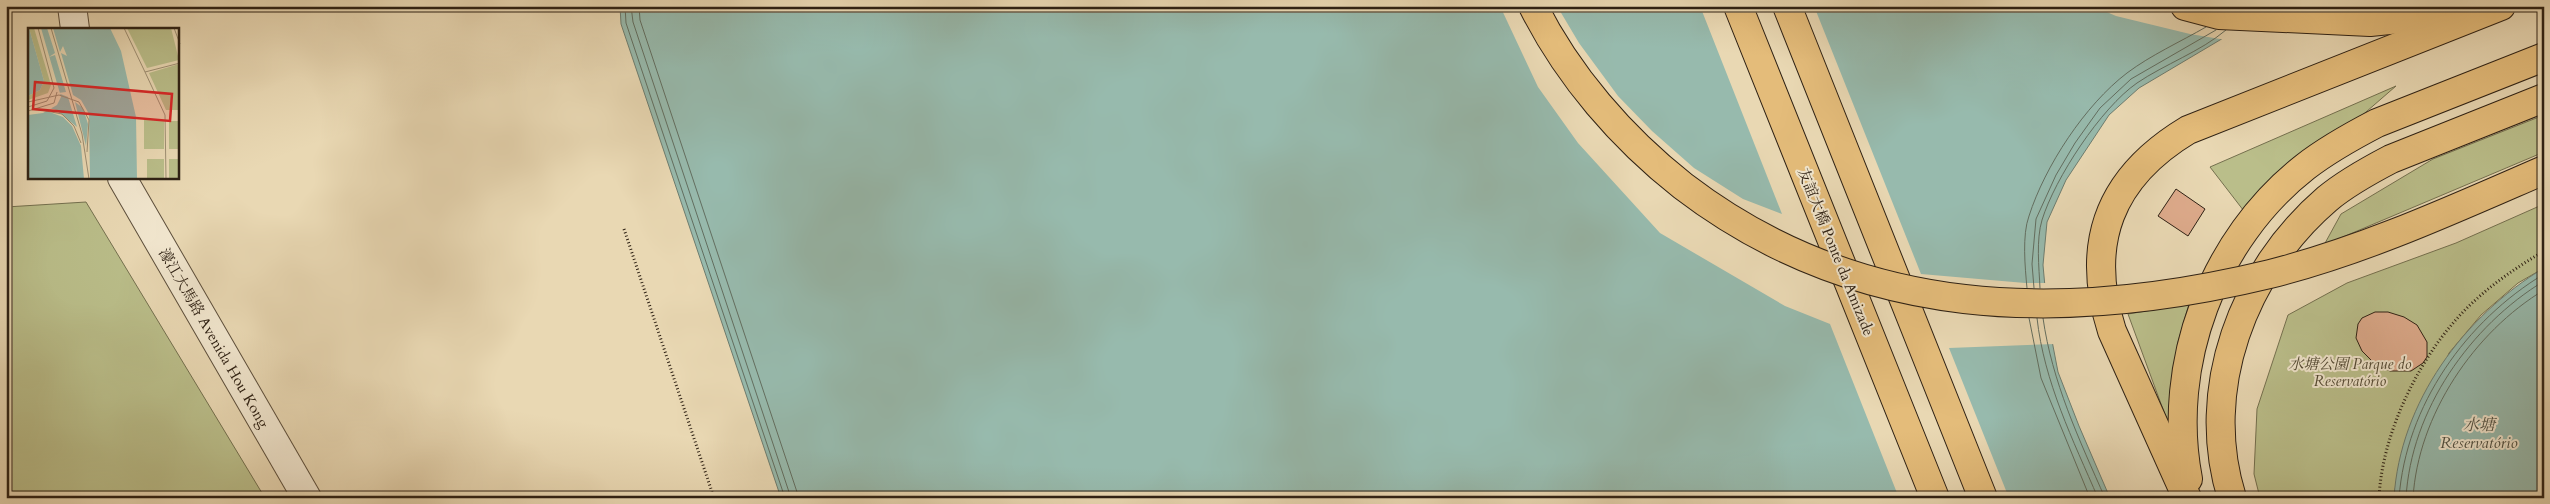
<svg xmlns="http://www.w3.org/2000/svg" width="2550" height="504" font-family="Cardo,'Noto Serif SC',serif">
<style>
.green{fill:#babe8a;stroke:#74704f}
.water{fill:#97baad;stroke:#6d7d70}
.pier{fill:#e9d8b3}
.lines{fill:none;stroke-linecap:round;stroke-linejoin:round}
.shore{stroke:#626e60;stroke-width:1}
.building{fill:#ddaa8b;stroke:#2e2114}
.minor-casing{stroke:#5d4f3c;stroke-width:30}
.primary-casing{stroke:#2e2114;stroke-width:30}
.path{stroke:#2e2114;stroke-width:3;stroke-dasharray:1 2.5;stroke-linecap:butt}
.minor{stroke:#f1e6ce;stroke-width:28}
.primary{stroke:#e4bc7a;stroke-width:28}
.primary-bridge-casing{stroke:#2e2114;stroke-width:30;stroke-linecap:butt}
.primary-bridge{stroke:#e4bc7a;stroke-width:28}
.labels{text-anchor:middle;stroke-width:4;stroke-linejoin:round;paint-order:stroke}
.street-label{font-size:15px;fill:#2e2114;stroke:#f1e6ce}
.park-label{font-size:15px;font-style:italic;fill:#514832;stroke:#f1e6ce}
.water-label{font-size:16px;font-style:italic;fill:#4e4f42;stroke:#f1e6ce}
.inset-road{fill:none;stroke:#9e8f73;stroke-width:1}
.view{fill:#d62828;fill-opacity:0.15;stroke:#d62828;stroke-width:2.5}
.inset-edge{fill:none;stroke:#2e2114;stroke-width:2.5}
</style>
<rect width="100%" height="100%" fill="#e9d8b3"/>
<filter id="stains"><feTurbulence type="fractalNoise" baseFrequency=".004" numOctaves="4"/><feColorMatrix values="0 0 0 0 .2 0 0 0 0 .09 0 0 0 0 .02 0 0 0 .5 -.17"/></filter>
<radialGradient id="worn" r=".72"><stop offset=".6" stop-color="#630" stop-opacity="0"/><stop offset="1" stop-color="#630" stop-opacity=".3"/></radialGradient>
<g class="green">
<polygon points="2396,86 2247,215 2210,167"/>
<polygon points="2544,115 2544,152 2324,245 2341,214 2433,159"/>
<polygon points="86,202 265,498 6,498 6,207"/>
<polygon points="2544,204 2544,268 2518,283 2481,315 2449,353 2395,489 2394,498 2260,498 2254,474 2257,409 2288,315 2347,283 2456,243"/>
<polygon points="2189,304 2178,342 2174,382 2175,442 2128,314"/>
</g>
<g class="water">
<polygon points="620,6 2261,6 2225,37 2139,88 2109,115 2066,180 2047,222 2043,265 2048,320 2058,372 2079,426 2110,498 781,498 621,24"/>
<path d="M2544,268V498H2394C2400,402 2464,316 2544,268Z"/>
</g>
<g class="pier">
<polygon points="1500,6 1557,6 1579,43 1618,96 1652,131 1694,168 1743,199 1782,214 1700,6 1814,6 1921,274 2025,283 2047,283 2055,344 1949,348 2009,498 1899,498 1830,324 1785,306 1660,233 1578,143 1538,87"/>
<polygon points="2093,6 2264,6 2226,40 2190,34 2116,16"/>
</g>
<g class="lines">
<g class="shore">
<polyline points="625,6 626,23 785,498"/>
<polyline points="631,6 633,22 791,498"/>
<polyline points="639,6 640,20 799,498"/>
<path d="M2027,288C2025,267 2022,235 2029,216C2045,166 2085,105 2127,73C2151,55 2180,42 2206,27"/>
<polyline points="2034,288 2032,264 2036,219 2056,175 2075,143 2100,108 2131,79 2216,30"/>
<path d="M2040,288C2039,267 2036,240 2042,220C2055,178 2101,108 2137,83C2165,64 2200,52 2226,30"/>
<polyline points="2029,318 2041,378 2090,498"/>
<path d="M2037,318C2044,382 2073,440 2098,498"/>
<path d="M2043,318C2052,382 2079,439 2105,498"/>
<path d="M2399,498C2406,405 2466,321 2544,274"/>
<path d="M2406,498C2411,410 2470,326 2544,281"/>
<path d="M2413,498C2418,415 2474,332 2544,290"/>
</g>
</g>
<g class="building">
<polygon points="2176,189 2205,209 2188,236 2158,216"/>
<polygon points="2375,312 2388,312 2404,317 2417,325 2427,342 2427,357 2423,363 2411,371 2390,371 2374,363 2362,351 2356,338 2358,324 2362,318"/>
</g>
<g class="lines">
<defs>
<g id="minor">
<polyline points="72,6 75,29"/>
<polyline points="122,178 307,498"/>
</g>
<g id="primary">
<polyline points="1738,6 1935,498"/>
<polyline points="1787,6 1983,498"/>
<polyline points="2185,6 2219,15 2370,22 2457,13"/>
<path d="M2188,479C2166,364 2213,239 2305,167C2328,149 2352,136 2377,123L2544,57"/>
<path d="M2187,498L2112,331C2084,243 2110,177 2188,130L2501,6"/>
<path d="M2232,498C2198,390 2243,271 2327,199C2346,183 2368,171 2391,159L2544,98"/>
</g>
</defs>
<use href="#minor" class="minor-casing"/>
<use href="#primary" class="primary-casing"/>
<g class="path">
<polyline points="624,229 714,498"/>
<path d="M2379,498C2382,431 2422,351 2470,305C2492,284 2517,267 2544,251"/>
</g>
<use href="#minor" class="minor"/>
<use href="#primary" class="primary"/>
<defs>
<path id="primary-bridge" d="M1533,6C1568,76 1622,138 1683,186C1858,320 2063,324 2270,274C2365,250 2454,209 2544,170"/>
</defs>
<use href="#primary-bridge" class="primary-bridge-casing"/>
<use href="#primary-bridge" class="primary-bridge"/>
</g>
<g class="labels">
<g class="street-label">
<text transform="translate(1836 252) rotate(68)" y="5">友誼大橋 Ponte da Amizade</text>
<text transform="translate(214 338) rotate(60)" y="5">濠江大馬路 Avenida Hou Kong</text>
</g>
<g class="park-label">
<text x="2350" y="369">水塘公園 Parque do<tspan x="2350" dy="17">Reservatório</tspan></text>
</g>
<g class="water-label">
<text x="2479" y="430">水塘<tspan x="2479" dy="18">Reservatório</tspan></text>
</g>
</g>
<g transform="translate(28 28)">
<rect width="151" height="151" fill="#e9d8b3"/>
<path d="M1,0H6L23,57L20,65L0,72V68L12,62L16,53ZM99,0H143L151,32L119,40ZM151,36V82H138L121,45ZM116,92H136V121H116ZM141,93H151V121H141ZM119,131H136V151H119ZM141,131H151V151H141Z" fill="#babe8a"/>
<path d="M1,0L16,53L12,62L0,68ZM13,0H82L93,23L108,89L109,151H0V87L15,85L29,77L33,69Z" fill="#97baad"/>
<path d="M19,0H25L32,24L35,18L39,28L33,25L45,67L53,72L61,86L62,151H56L53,118L44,98L35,89L16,82L19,79L28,82L49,99L40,69L30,65L38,64L27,27L21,29L27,25ZM47,74L55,80L60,96L58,118Z" fill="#e9d8b3" fill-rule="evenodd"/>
<path class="inset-road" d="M23,0L54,106L61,151M96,0L117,44L152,35M146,0L152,16M117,44L137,87L138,151M0,74L31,67L51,74L61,92L59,124M0,79L19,73L26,60L10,0M7,81L34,86L46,98L53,115M0,83L26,75L29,64"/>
<path class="view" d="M7,54L144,66L142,93L5,81Z"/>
<rect width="151" height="151" class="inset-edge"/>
</g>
<rect width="2550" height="504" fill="none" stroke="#e9d8b3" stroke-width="25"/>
<rect x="8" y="8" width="2535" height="489" fill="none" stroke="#2e2114" stroke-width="2.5"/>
<rect x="12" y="12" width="2525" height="479" fill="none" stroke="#2e2114"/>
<rect width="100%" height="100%" filter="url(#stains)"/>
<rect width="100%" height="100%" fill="url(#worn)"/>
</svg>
